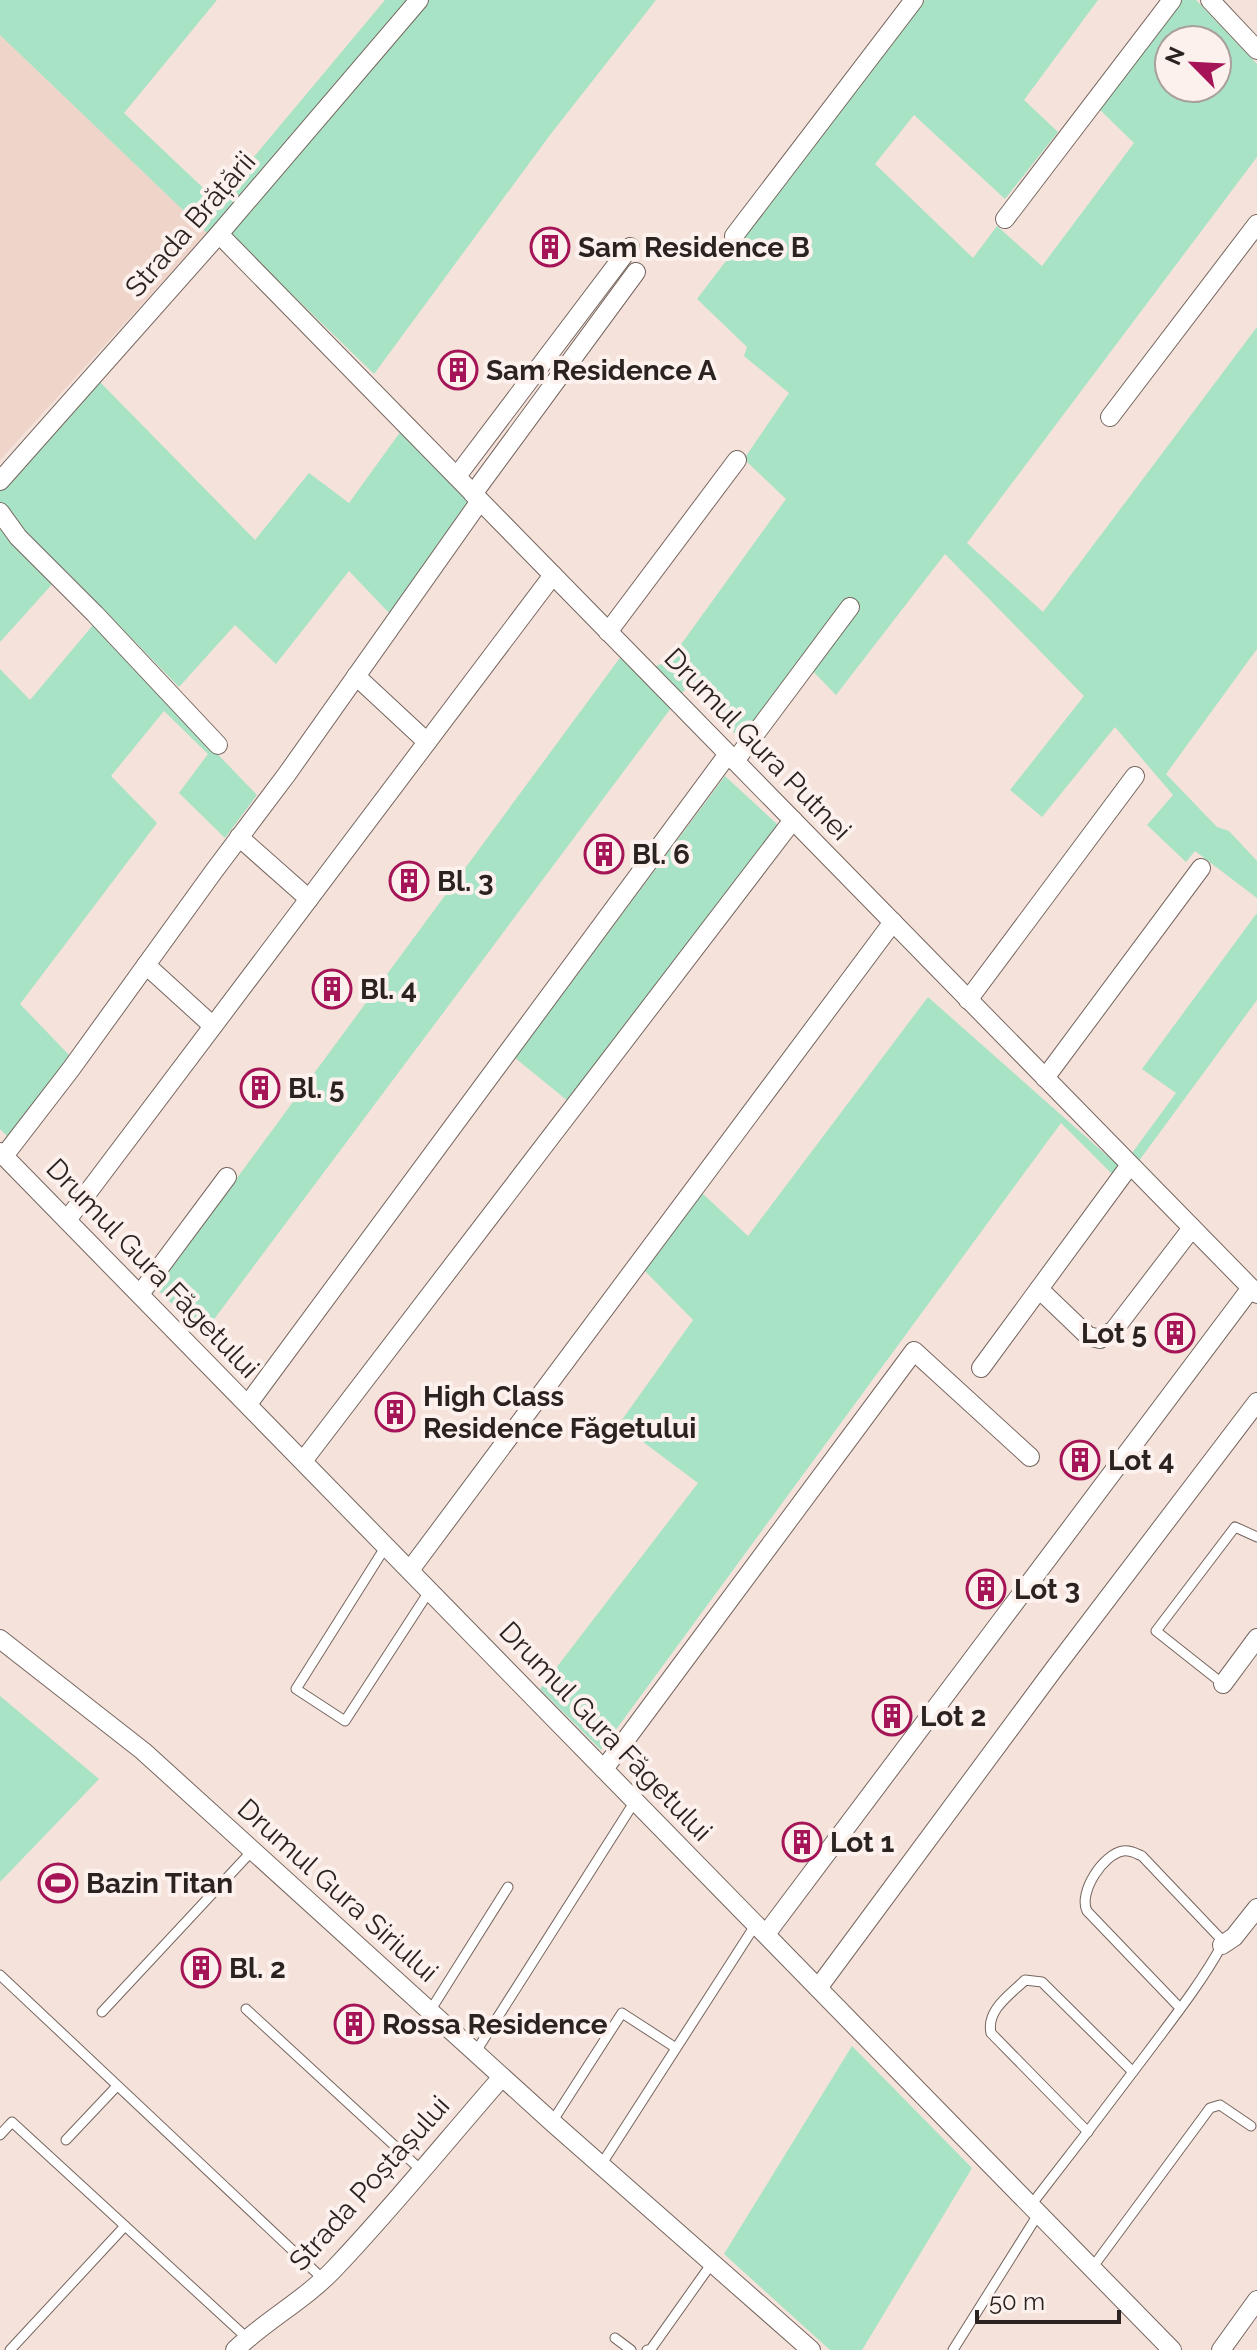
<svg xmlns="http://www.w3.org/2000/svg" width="1257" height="2350" font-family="Raleway,sans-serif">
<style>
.built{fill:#eed4c9}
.green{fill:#a7e3c4;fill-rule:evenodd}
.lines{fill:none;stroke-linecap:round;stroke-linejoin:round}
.service-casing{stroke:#76665f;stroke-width:11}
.minor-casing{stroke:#76665f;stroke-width:20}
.service{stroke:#fff;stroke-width:9}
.minor{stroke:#fff;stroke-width:18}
.labels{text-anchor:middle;stroke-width:8;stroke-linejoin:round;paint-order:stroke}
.street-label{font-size:28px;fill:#2a2320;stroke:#fdf1ed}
.poi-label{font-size:28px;font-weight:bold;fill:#2a2320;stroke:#fdf1ed;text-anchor:start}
</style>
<rect width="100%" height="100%" fill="#f5e2db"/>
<polygon class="built" points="0,35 207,233 0,460"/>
<g class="green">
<polygon points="0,0 217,0 124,113 217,201 385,0 656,0 550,135 374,374 232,236 207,233 0,35"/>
<path d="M925,0H1098L1024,100L1058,132L1005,199L914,115L875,164L973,258L997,226L1042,266L1134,143L1098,108L1182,0H1196L1257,64V157L967,543L1043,612L1257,327V649L1166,774L1217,827L1229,831L1257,861V898L1195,851L1186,862L1147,825L1173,795L1115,727L1042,817L1010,790L1084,696L945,554L836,695L804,662L743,742L689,684L203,1334L156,1288L622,655L638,673L669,661L786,499L744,459L789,393L744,356L747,347L697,299ZM1169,40H1217V88H1169Z"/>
<polygon points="97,379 255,540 309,473 349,503 401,431 472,506 390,614 349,571 276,664 235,625 179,687 65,570 0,642 0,491"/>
<polygon points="93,625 257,795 225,838 179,793 208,754 164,711 111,776 157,823 20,1004 69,1055 10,1139 0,1129 0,669 30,700"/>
<polygon points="725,776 778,825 568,1101 515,1058"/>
<polygon points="1257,913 1257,1000 1122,1184 1061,1123 601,1750 540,1689 698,1483 619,1424 693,1320 644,1270 702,1193 748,1236 928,997 1121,1168 1176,1093 1142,1069"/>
<polygon points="0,1696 99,1779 0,1882"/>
<polygon points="852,2046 972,2168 862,2350 830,2350 724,2254"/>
</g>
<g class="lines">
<defs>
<g id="service">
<polyline points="386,1546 296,1689 345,1721 430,1590"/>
<polyline points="1223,1684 1156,1631 1235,1527 1257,1537"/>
<polyline points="0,1975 323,2279"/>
<polyline points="246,2009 421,2170"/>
<polyline points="430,2011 508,1887"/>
<polyline points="102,2012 252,1851"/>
<polyline points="475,2053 635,1801"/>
<polyline points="552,2122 622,2013 676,2048"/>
<path d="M1088,2132L991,2033C986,2010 1010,1995 1025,1980L1042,1982L1133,2072"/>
<polyline points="0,2135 12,2122 247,2338"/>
<polyline points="66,2140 117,2086"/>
<polyline points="601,2165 756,1924"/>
<path d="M1031,2205C1070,2155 1109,2104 1148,2052C1174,2017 1201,1983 1222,1945L1219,1937L1142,1856C1135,1853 1130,1850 1123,1851C1103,1854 1078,1893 1087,1911L1180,2008"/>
<polyline points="1092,2268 1210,2108 1220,2105 1251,2126"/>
<polyline points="615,2338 631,2350"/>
<polyline points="10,2350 125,2226"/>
<polyline points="647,2350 651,2349 712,2263"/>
<polyline points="953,2350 1039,2213"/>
</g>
<g id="minor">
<polyline points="1210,0 1257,50"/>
<polyline points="1005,219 1172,0"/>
<polyline points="219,234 1257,1294"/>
<polyline points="734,236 914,0"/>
<polyline points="1110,417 1257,224"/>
<polyline points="457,476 630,247"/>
<polyline points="0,481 219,234 419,0"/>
<polyline points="473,494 636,272"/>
<polyline points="0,512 18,537 95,614 218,745"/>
<polyline points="608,632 737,460"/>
<polyline points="356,676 427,742"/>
<polyline points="735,761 850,607"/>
<polyline points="239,837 309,899"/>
<polyline points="146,965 213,1026"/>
<polyline points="968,1000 1135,776"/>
<polyline points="1045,1078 1201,868"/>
<polyline points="0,1152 1172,2350"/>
<polyline points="4,1156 71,1069 214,871 287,774 480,501"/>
<polyline points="67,1220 553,575"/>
<polyline points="1039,1289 1088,1336 1100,1339 1114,1330 1192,1228"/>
<polyline points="140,1294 227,1177"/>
<polyline points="981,1368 1130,1165"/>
<polyline points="248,1404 728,754"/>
<polyline points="303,1461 793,820"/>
<polyline points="410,1570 893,922"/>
<polyline points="0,1639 143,1751 552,2122 811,2350"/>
<polyline points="1223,1684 1257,1638"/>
<polyline points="604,1769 914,1351 1030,1457"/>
<polyline points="766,1934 1251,1288"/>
<polyline points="1222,1945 1234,1937 1257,1908"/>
<polyline points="818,1988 1054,1669 1257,1402"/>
<path d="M235,2350C266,2320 305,2300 335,2268C393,2207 446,2141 502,2077"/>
<polyline points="1221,2350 1257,2300"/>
</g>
</defs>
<use href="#service" class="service-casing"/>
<use href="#minor" class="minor-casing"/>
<use href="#service" class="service"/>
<use href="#minor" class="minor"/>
</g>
<defs>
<symbol id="building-ring" viewBox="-11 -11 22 22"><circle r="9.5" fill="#fdf1ed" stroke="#a41456" stroke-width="1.5"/><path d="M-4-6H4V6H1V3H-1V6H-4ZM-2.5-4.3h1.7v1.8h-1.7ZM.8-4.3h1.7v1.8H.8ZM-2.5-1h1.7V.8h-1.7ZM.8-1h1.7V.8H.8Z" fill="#a41456"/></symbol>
<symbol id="stadium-ring" viewBox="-11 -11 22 22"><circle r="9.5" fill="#fdf1ed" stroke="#a41456" stroke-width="1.5"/><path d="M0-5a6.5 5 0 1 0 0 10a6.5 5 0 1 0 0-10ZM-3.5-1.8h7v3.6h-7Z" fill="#a41456"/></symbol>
</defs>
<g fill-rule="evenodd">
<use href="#building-ring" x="528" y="225" width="44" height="44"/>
<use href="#building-ring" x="436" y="348" width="44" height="44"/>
<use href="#building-ring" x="582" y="832" width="44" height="44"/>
<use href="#building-ring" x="387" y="859" width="44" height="44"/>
<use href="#building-ring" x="310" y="967" width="44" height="44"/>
<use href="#building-ring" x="238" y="1066" width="44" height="44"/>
<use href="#building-ring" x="1153" y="1311" width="44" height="44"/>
<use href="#building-ring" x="373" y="1390" width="44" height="44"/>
<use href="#building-ring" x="1058" y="1438" width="44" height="44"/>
<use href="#building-ring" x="964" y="1567" width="44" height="44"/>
<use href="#building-ring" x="870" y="1694" width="44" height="44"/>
<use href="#building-ring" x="780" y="1820" width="44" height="44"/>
<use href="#stadium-ring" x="36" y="1861" width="44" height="44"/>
<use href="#building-ring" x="179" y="1946" width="44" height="44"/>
<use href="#building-ring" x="332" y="2002" width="44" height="44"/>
</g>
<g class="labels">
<g class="street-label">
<text transform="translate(190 224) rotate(-49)" y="10">Strada Brățării</text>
<text transform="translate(758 744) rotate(46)" y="10">Drumul Gura Putnei</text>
<text transform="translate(153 1268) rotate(46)" y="10">Drumul Gura Făgetului</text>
<text transform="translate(606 1731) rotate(46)" y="10">Drumul Gura Făgetului</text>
<text transform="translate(338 1890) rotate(42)" y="10">Drumul Gura Siriului</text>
<text transform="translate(369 2183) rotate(-48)" y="10">Strada Poștașului</text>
</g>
<g class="poi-label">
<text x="578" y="257">Sam Residence B</text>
<text x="486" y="380">Sam Residence A</text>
<text x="632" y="864">Bl. 6</text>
<text x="437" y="891">Bl. 3</text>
<text x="360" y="999">Bl. 4</text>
<text x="288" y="1098">Bl. 5</text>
<text x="1147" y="1343" text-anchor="end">Lot 5</text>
<text x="423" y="1406">High Class<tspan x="423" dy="32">Residence Făgetului</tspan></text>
<text x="1108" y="1470">Lot 4</text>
<text x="1014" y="1599">Lot 3</text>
<text x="920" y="1726">Lot 2</text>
<text x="830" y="1852">Lot 1</text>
<text x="86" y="1893">Bazin Titan</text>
<text x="229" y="1978">Bl. 2</text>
<text x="382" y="2034">Rossa Residence</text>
</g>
</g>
<g transform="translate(1193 64) rotate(294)"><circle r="38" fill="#fdf1ed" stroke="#a99f9b" stroke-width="2"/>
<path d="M0-6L14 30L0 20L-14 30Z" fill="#a41456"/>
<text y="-12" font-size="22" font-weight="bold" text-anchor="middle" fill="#2a2320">N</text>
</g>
<path d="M977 2310v12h142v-12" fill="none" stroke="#2a2320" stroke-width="4"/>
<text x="989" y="2310" font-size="24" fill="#2a2320" stroke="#fdf1ed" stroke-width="6" paint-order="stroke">50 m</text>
</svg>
